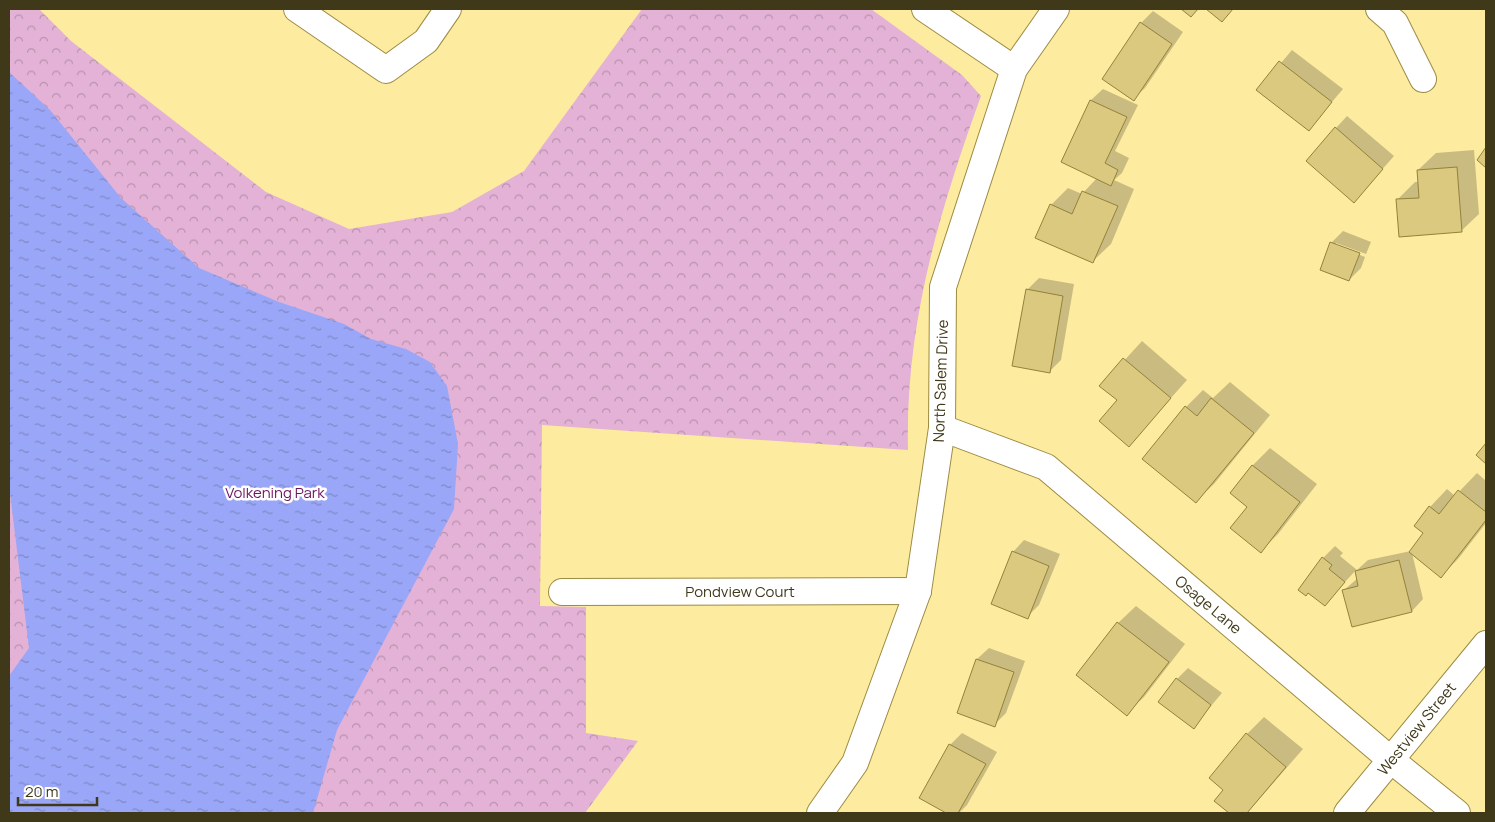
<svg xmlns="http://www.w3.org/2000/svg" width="1495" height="822" font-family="Manrope,sans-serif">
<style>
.park{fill:url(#park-crowns)}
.water{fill:url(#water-ripples)}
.shadow{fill:#0003}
.building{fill:#dac97f;stroke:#938239}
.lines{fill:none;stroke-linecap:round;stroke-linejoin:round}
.minor-casing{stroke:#9c8b42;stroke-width:28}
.minor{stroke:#fff;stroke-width:26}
.labels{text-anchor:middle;stroke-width:5;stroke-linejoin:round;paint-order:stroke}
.street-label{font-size:15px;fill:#3f3819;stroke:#fff}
.park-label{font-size:15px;fill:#6f145f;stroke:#fff}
</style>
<defs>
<pattern id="park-crowns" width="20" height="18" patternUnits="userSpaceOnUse" patternTransform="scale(1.25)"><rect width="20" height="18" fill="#e3b2d6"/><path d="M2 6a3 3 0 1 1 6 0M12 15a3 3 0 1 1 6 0" fill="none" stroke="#b992ad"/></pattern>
<pattern id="water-ripples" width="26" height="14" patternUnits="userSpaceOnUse" patternTransform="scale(1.25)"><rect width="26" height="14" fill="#9aa6f7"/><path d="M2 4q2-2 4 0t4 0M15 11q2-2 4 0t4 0" fill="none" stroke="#7f88c7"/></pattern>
</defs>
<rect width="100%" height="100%" fill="#fdeba0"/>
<path class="park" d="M9,9H39L71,41L266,192L349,229L452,212L524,171L642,9H871L962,75L981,96C939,212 905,325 908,450L542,425L540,606L586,607V733L638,741L585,813H9Z"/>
<polygon class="water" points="9,72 50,110 121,198 199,268 279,302 344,324 371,339 406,349 430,362 447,386 458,444 454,509 337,730 313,813 9,813 9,676 29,648 9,485"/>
<g class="shadow">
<polygon points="1153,11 1183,32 1145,88 1133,99 1103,79 1141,23"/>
<polygon points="1292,50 1343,89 1308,130 1258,90"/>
<polygon points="1103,89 1138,105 1115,151 1129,158 1122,173 1114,180 1134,189 1111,244 1093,261 1051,205 1068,188 1082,194 1097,178 1062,161 1091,100"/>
<polygon points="1347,116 1394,156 1365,189 1336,128"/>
<polygon points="1474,150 1479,214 1461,231 1397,200 1415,182 1419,182 1418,170 1436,153"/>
<polygon points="1343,231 1371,242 1366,254 1336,243 1336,245 1365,257 1361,268 1349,280 1321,269 1331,243"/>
<polygon points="1039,278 1074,284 1061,360 1050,371 1027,290"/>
<polygon points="1142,341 1187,380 1129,445 1119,400 1101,386"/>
<polygon points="1230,382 1270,415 1214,484 1196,501 1186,407 1203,390 1213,398"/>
<polygon points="1270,448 1317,484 1278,534 1261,551 1248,506 1232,493 1253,465"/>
<polygon points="1477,473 1486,481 1486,523 1458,559 1441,576 1412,553 1423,599 1412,611 1344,590 1358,578 1356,570 1325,604 1323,558 1335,546 1343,553 1340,556 1357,570 1368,560 1411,551 1425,533 1415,526 1430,507 1447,489 1455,496"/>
<polygon points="1024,540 1060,554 1039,605 1027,617 1013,552"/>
<polygon points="1136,606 1185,644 1144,697 1126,714 1118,623"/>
<polygon points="989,648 1025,661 1006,713 994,725 958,712 977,659"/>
<polygon points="1188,668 1222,693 1193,727 1177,679"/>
<polygon points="1264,717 1303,749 1247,813 1231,813 1216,801 1225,790 1247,734"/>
<polygon points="962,733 997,752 967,805 959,813 948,813 920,798 950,745"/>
</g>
<g class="building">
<polygon points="1181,9 1198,9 1191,17"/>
<polygon points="1206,9 1233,9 1222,22"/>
<polygon points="1140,22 1172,44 1134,101 1102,79"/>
<polygon points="1279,61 1332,102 1309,131 1256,90"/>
<polygon points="1090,100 1127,117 1105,163 1118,170 1111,186 1061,162"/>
<polygon points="1335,127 1383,169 1354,203 1306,161"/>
<polygon points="1486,147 1486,168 1477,160"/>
<polygon points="1457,167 1462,232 1399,237 1396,199 1419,198 1417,170"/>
<polygon points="1082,191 1118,206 1093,263 1035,238 1050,204 1072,214"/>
<polygon points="1330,242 1360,253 1349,281 1320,270"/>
<polygon points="1026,289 1063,296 1050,373 1012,366"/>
<polygon points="1123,358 1171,398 1129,447 1099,421 1117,400 1099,386"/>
<polygon points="1211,398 1254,433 1196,503 1142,459 1185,406 1197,416"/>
<polygon points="1486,443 1486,464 1476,455"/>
<polygon points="1252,465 1300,502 1261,553 1230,528 1247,507 1230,493"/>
<polygon points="1458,490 1486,512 1486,520 1441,578 1409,552 1423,533 1414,526 1429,506 1439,514"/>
<polygon points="1012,551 1049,566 1028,619 991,604"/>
<polygon points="1322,557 1332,565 1329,569 1345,582 1325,606 1308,593 1306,596 1298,590"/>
<polygon points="1399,560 1412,612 1352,627 1342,590 1358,586 1355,571"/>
<polygon points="1117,622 1169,662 1127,716 1076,675"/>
<polygon points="976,659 1014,672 995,727 957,713"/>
<polygon points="1176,678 1211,705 1194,729 1158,702"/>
<polygon points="1246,733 1286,767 1247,813 1229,813 1214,801 1223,790 1209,778"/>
<polygon points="949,744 986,764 958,813 946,813 919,798"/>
</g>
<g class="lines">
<defs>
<g id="minor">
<polyline points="297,9 386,70 426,41 448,9"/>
<polyline points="925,9 1014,69"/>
<polyline points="1379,9 1395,23 1423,79"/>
<polyline points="942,428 1046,467 1391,760 1457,813"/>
<polyline points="562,592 918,591"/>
<polyline points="820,813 855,763 918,591 942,428 943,287 1014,69 1056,9"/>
<polyline points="1347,813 1486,644"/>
</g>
</defs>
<use href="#minor" class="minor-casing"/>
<use href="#minor" class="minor"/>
</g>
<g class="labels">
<g class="street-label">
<text transform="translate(941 381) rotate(-88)" y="5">North Salem Drive</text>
<text x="740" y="597">Pondview Court</text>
<text transform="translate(1208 605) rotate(40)" y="5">Osage Lane</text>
<text transform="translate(1417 729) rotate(-51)" y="5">Westview Street</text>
</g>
<g class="park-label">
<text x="275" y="498">Volkening Park</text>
</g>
</g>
<rect width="1495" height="822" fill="none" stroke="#3f3819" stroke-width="20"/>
<path d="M18 797v8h79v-8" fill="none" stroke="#3f3819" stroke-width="2.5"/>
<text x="25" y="797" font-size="15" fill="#3f3819" stroke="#ffffff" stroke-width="4" paint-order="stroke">20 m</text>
</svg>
